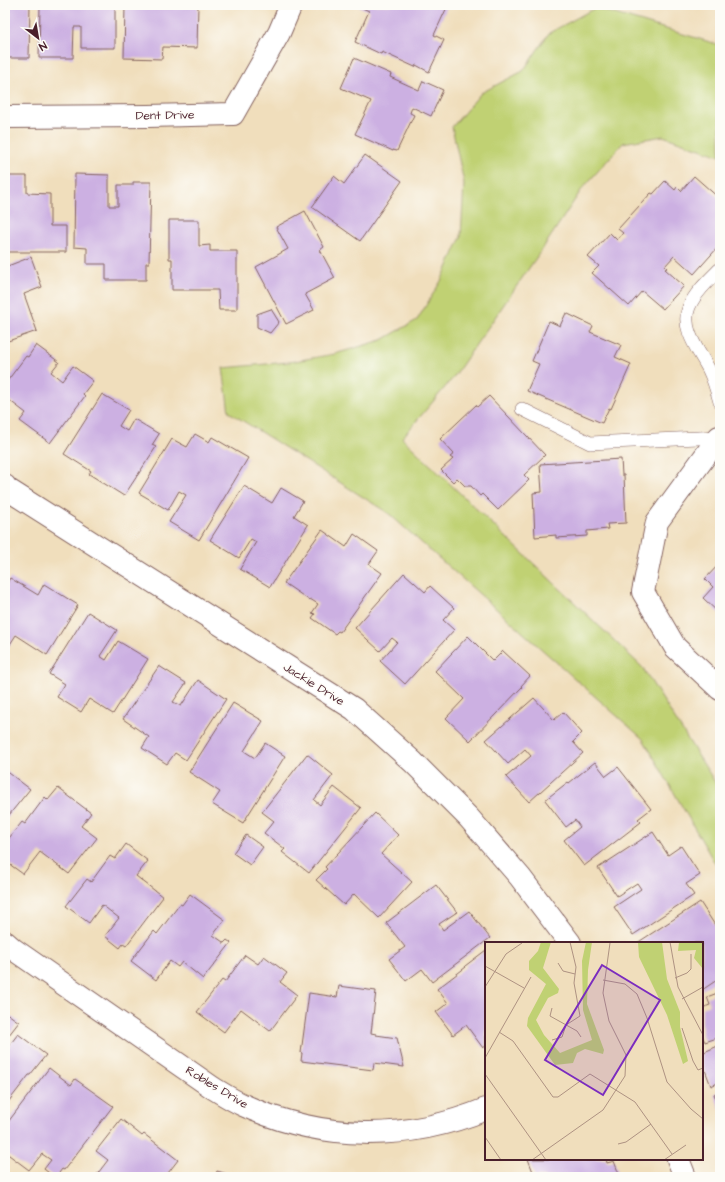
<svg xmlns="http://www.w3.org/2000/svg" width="725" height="1182" font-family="'Architects Daughter',sans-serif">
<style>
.green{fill:#c0d173;stroke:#85784f}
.building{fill:#ccb0e2}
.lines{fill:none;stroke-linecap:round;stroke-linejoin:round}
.lane-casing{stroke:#84625e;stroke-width:14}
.street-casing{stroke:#84625e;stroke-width:24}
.lane{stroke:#fff;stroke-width:13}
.street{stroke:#fff;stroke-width:22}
.labels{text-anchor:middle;stroke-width:3;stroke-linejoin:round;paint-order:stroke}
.street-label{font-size:12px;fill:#4a1f2b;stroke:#fdfcf7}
.inset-road{fill:none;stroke:#ae9282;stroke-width:1}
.view{fill:#7b2cbf;fill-opacity:0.15;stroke:#7b2cbf;stroke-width:2}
.inset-edge{fill:none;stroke:#4a1f2b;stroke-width:2}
</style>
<rect width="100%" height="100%" fill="#fdfcf7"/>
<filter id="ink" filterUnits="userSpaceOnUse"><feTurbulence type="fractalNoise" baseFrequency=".025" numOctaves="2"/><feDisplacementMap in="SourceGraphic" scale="8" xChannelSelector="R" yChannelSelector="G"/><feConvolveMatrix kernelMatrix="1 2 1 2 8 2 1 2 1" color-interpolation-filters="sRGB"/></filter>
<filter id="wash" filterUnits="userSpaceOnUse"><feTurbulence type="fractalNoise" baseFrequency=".012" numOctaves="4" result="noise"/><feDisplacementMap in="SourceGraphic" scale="16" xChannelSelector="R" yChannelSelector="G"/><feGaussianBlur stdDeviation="0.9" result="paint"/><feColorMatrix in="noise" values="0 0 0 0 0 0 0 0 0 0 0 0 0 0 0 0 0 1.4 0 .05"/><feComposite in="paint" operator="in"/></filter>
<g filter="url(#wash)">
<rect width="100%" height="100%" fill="#f0debc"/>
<polygon class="green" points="595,8 720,45 720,156 663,136 623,143 582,189 545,245 453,378 402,438 642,667 720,790 720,872 643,739 388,513 229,412 223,368 289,362 335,354 382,340 417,320 441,281 461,237 464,183 452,127 481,93 523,71 549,33"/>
<g id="blocks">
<g class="building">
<polygon points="5,5 30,5 29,58 5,58"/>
<polygon points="40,5 115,5 115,48 81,48 81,27 74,27 73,58 39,58"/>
<polygon points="125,5 198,5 197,48 163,47 162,59 124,58"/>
<polygon points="356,5 456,5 455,8 448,5 434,35 444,40 429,72 416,65 415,67 382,52 381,54 355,42 369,11"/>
<polygon points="354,58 391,74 390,77 419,90 423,81 443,90 431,116 412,107 410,113 414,115 397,151 393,150 393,151 355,134 371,101 341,88"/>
<polygon points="365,155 402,181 360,241 312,207 334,176 344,184"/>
<polygon points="75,174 109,175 109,206 118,206 118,185 133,185 133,182 151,182 149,263 146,263 146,280 106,280 106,264 87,264 87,248 74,247"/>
<polygon points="5,176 27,176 27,193 50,194 50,226 66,226 66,252 5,252"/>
<polygon points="694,176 720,199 720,242 718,245 719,246 694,274 674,256 665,266 667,268 665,269 684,286 663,309 642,291 629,306 592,273 599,266 588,257 610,233 617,240 623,233 618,229 651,193 653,194 665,181 675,190 677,187 681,191"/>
<polygon points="305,211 324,247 320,250 335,278 305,294 314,310 286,324 256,267 288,249 276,227"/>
<polygon points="169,220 199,220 199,246 210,245 210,251 237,251 237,310 219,310 218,290 172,290 172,259 169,259"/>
<polygon points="31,257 42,287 24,294 37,331 5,342 5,267"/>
<polygon points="271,309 279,322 270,333 257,327 257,314"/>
<polygon points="566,313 593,326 590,332 621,345 615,357 631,364 611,409 609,408 602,423 527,391 539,364 532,361 549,321 560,326"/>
<polygon points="36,345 59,362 51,372 62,381 73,366 93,381 83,394 85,396 50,443 20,421 26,413 5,397 5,384 26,356 28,357"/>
<polygon points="102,394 129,410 119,426 127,431 134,419 159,434 152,445 156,447 124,496 89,474 91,471 64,454"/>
<polygon points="489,396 545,455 524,475 529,480 498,510 482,494 480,496 471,486 465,486 457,478 453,482 441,470 453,459 450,457 454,454 440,439 476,405 477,407"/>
<polygon points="195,434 209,442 212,437 248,458 199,540 169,522 186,495 179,491 168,510 139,493 172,439 187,447"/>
<polygon points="621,459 622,475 624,475 626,523 607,524 608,529 587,531 587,536 556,538 556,535 535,537 533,493 542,492 540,464"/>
<polygon points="244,486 272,503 281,488 303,501 294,516 308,525 270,587 240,569 256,542 251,539 239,558 210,540"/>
<polygon points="322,530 346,547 354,534 378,551 369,564 382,573 340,632 338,631 335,634 312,618 315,614 312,613 318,604 310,599 309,600 284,583"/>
<polygon points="720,563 720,614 703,598 713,587 705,579"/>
<polygon points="404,573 425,592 430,586 454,608 443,620 454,630 405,684 380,661 397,642 392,638 380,651 355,628"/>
<polygon points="10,578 38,595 44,584 78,605 47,655 16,635 5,652 5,586"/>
<polygon points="88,612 117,630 100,656 106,660 118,641 148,659 113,714 89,699 81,712 57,697 65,684 49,674"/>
<polygon points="468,636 493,661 503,651 530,676 521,686 522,687 470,741 446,718 464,699 435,671"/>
<polygon points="159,666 186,683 173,702 181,706 198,680 226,699 186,760 175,753 167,764 142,748 149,737 123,719"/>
<polygon points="534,698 554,720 563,712 582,733 573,742 583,753 529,802 506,777 531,756 525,749 508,764 486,740"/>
<polygon points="233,703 263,721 244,751 255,758 265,743 285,756 243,823 212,804 220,792 189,772"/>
<polygon points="307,754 333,775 314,800 320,805 334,787 361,808 309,873 282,852 285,849 264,833 274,821 262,812"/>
<polygon points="595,762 606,776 618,767 651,809 638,819 641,822 584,866 564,840 580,827 575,820 566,827 545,800 568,782 569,783"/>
<polygon points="5,770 30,789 5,820"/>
<polygon points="58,788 91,813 81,826 97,838 69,874 40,852 23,874 5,861 5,843 22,822 25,824 45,797 48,800"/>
<polygon points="375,813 398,835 381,854 412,882 379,918 354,894 344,905 316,880 327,869 325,867"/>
<polygon points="653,832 668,855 681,846 700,875 686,884 694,895 633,935 614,907 641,889 637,883 617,896 598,868"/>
<polygon points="246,835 263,847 250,865 233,853"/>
<polygon points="126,844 148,861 136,876 163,897 126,946 123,944 120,948 105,936 119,918 102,905 89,923 66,906 87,879 91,882 110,856 115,859"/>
<polygon points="436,885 457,912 439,924 443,930 469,911 490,938 432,982 422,969 406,981 389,959 405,947 386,923"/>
<polygon points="190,894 225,920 213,935 223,942 223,943 224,943 227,940 231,943 203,979 182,962 178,967 170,961 156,980 131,961 154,931 157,934 180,904 182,905"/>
<polygon points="700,902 720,933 720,978 702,990 702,943 637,943"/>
<polygon points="486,950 486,1046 483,1048 466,1025 453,1035 436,1012 448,1003 437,989 466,967 465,966"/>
<polygon points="245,955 258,964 264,956 287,973 280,982 297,995 270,1031 241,1009 224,1032 197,1012 222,980 225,982"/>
<polygon points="339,986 376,991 371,1033 376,1034 376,1035 397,1038 404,1067 374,1063 373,1070 301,1061 302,1053 301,1053 309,993 337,997"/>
<polygon points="720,992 720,1037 705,1042 702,1035 702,1008 710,1005 707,997"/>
<polygon points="5,1012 19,1022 5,1040"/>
<polygon points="18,1034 46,1055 30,1075 29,1075 5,1106 5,1051"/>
<polygon points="720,1045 720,1082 711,1086 702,1062 702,1053"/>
<polygon points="49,1068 71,1085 75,1079 113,1106 64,1170 62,1169 56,1177 54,1177 44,1169 51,1160 42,1154 29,1170 5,1152 5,1126"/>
<polygon points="720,1091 720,1109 714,1094"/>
<polygon points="121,1119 142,1136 144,1134 178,1160 165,1177 95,1177 108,1160 96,1151"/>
<polygon points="528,1159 606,1159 607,1163 614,1161 620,1177 535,1177"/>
<polygon points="217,1171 238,1177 215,1177"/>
</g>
</g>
</g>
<g filter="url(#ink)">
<use href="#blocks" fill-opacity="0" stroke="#84625e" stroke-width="1"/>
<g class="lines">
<defs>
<g id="lane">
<path d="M720,269C709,280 695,293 689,307C680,329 700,352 709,370C714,380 717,391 720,402"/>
<polyline points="522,409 590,443 720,437"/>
</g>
<g id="street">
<polyline points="5,117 148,116 233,114 279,33 291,5"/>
<polyline points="719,437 657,522 643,592 675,647 720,689"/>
<polyline points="5,486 7,489 354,709 413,762 469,818 520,877 570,943"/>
<path d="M5,942L13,949L213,1088C223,1094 232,1100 243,1105C322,1141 406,1142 486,1109"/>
<polyline points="678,1159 685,1177"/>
</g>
</defs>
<use href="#lane" class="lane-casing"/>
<use href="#street" class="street-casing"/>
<use href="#lane" class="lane"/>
<use href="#street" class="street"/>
</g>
</g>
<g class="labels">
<g class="street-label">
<text transform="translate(165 115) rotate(-1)" y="4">Dent Drive</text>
<text transform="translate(314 684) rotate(32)" y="4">Jackie Drive</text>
<text transform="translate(217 1087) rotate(31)" y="4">Robles Drive</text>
</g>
</g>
<g transform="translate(485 942)">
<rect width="218" height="218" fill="#f0debc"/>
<path d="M56,0H66L58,26L74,47L73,51L63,56L51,78L59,93L75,111L107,98L98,68L97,19L101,0H107L103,28L102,62L119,108L118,112L100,107L92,111L88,121L70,123L42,84L43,76L61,42L44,28V19L53,9ZM153,0H177L182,37L195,70V85L203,119L198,122L182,73L154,15ZM194,0H218V27L209,16L211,8L193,9Z" fill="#c0d173"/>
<path class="inset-road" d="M185,0L193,45L218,93M73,21L78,29L90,32M0,24L39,46M190,36L202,31L206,27V12M118,38L140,42L152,52L162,76L182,140L206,167L218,177M0,45L21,12L37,1M197,57L218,45M67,66L65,74L92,89L96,95M81,83L95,74L89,41L91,25L85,0M197,86L208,119L213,128L218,126M14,90L28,99L68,155H73L105,132L150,160L187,212M67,98L77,95L81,83M0,116L46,35M0,132L61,218M0,195L16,218M133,202L141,200L166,182M47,218L118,168L140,134L141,113L124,79L118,51L125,1M179,218L201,203"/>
<path class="view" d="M117,23L175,58L118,153L60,118Z"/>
<rect width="218" height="218" class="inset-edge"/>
</g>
<rect width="725" height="1182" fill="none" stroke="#fdfcf7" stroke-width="20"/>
<g transform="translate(38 38) rotate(149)" stroke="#fdfcf7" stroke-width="3" paint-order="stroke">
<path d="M0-3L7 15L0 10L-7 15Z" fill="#4a1f2b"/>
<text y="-6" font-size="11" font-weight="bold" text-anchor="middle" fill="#4a1f2b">N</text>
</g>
</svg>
